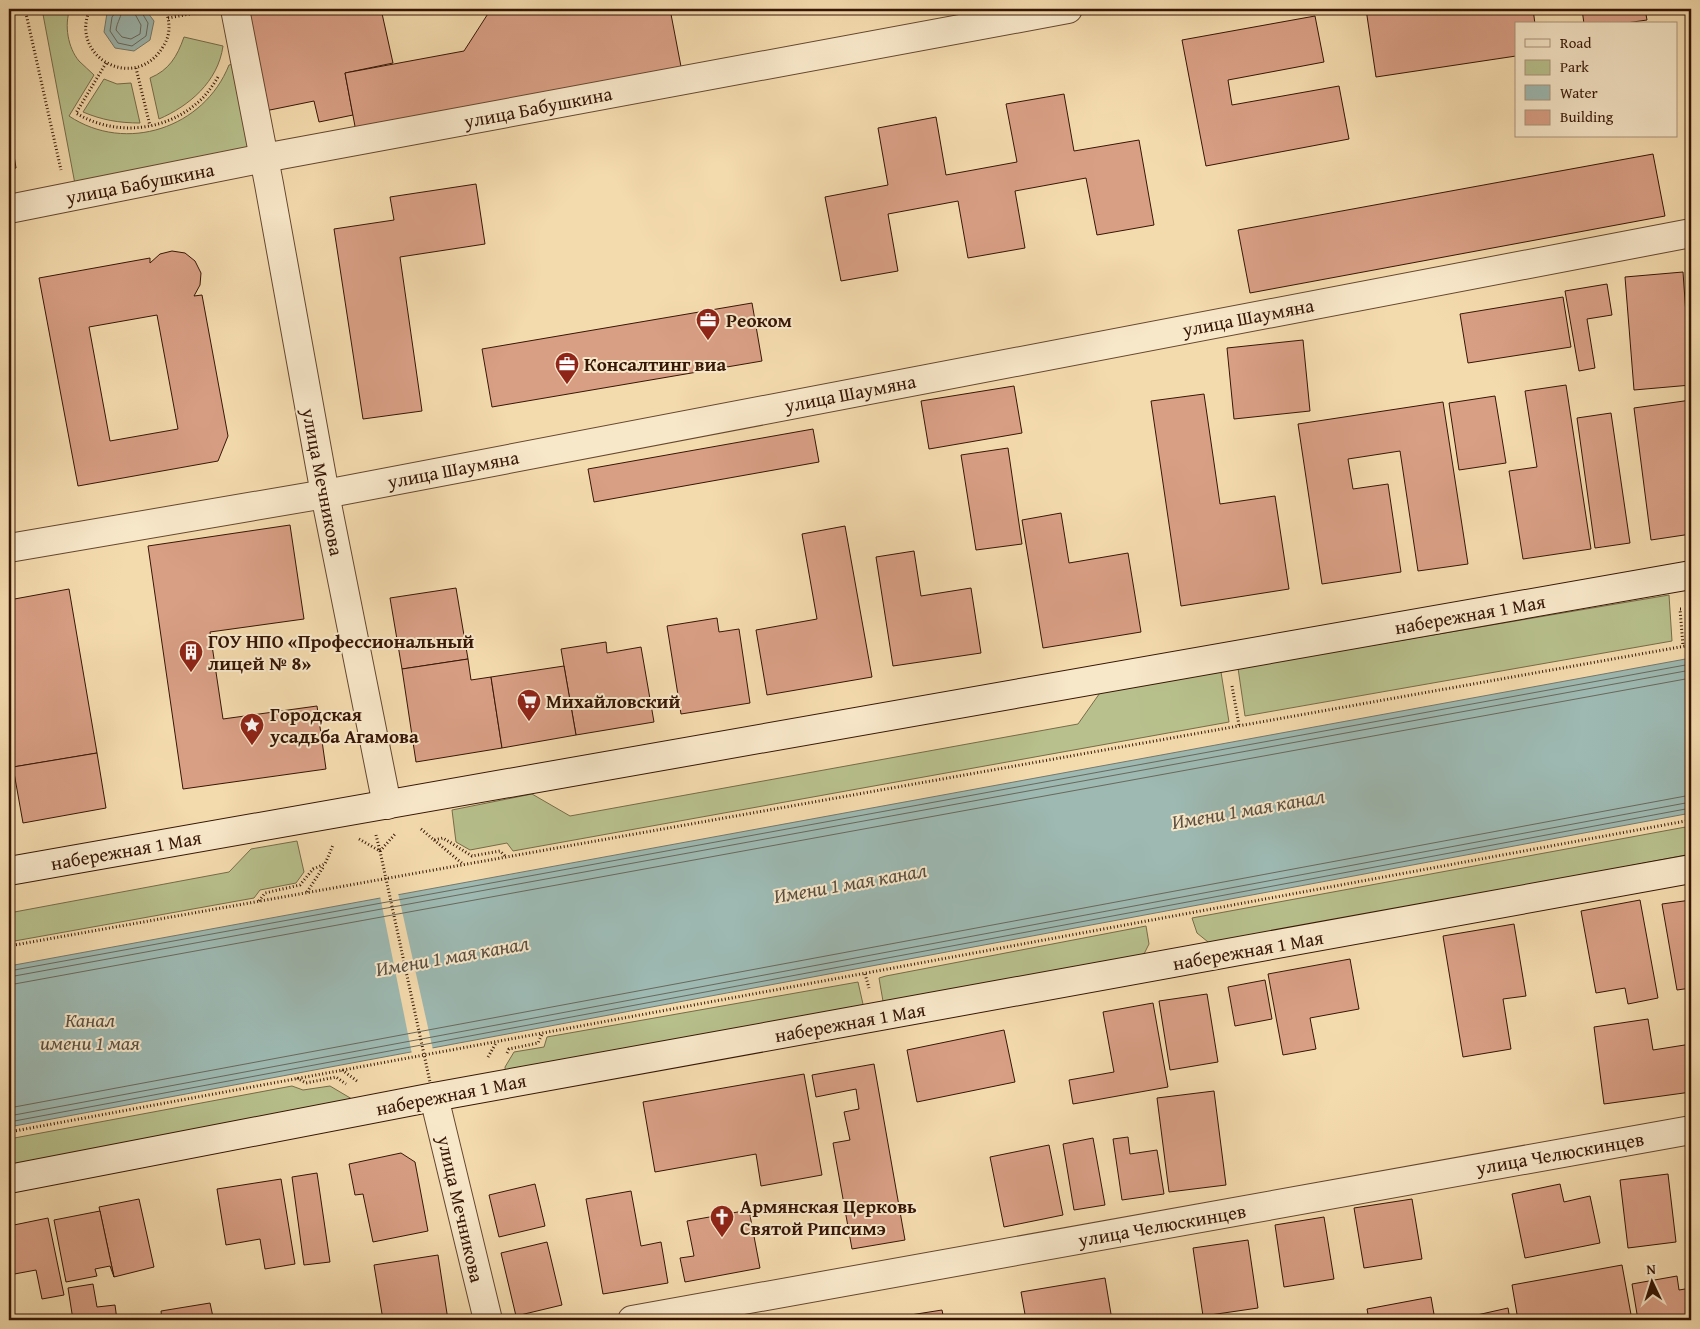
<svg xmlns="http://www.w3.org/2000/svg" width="1700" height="1329" font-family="'Gentium Book Plus',serif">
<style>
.green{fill:#b8c18d;stroke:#776c49}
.water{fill:#9db9b2;stroke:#74786d}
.pier{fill:#f4dbae}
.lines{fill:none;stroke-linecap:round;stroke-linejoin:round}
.shore{stroke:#6a685c;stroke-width:1}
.building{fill:#d99f85;stroke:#361605;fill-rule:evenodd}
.street-casing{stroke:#66472f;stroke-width:30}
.secondary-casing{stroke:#361605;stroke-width:30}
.path{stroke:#361605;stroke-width:3;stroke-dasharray:1 2.5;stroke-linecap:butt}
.street{stroke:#f8e8ca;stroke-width:28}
.secondary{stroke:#f8e8ca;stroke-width:28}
.path-bridge{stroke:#361605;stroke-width:3;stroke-dasharray:1 2.5;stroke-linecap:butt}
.labels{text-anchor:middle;stroke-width:4;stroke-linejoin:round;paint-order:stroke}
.street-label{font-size:19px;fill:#361605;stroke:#f8e8ca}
.poi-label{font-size:19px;font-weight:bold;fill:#361605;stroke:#f8e8ca;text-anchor:start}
.water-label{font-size:20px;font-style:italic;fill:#5a4f42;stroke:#f8e8ca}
</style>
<rect width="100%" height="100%" fill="#f4dbae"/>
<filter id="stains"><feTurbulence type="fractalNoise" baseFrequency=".004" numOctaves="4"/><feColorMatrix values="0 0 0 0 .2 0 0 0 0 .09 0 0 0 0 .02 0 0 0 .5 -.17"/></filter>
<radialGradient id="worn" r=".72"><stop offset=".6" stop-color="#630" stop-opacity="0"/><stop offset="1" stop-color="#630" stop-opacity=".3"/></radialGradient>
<g class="green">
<path d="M42,9H70C64,25 68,48 79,61C84,66 89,70 94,75L69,116C126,154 204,128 229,65L237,63L255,152L75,184Z"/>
<path d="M184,37L223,46C218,82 189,106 159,119L150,78C169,70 177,57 184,37Z"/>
<path d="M104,79L117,84L131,83L140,123C119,123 102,120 83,112Z"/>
<polygon points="1669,595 1672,641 1245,716 1238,668"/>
<polygon points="1221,672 1229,722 513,851 507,843 470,850 456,842 452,810 532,794 570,816 1078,724 1102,690"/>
<polygon points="1691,826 1691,854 1213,946 1197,933 1192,918"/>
<polygon points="297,841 304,872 296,883 260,890 254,898 9,942 9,913 229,872 251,849"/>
<polygon points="1146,926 1149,944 1141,960 884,1007 879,978 886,976"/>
<polygon points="858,982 865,1013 506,1076 505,1067 514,1052 544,1047 547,1037"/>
<polygon points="292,1086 303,1090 330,1086 357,1102 9,1169 9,1139"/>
</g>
<g class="water">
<polygon points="114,9 145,9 154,21 150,40 134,51 115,48 104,32 107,13"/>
<polygon points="1691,658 1691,813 9,1127 9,966"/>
</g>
<polygon class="pier" points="398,893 433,1050 412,1054 380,896"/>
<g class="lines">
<g class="shore">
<polyline points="116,9 115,13 112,17 110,31 118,43 132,46 146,36 148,23 142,13 141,9"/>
<path d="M122,9C122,16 117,22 116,30L122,37L131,39L140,34L141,25L135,14V9"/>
<polyline points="9,971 1691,664"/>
<polyline points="9,977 1691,670"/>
<polyline points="9,985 1691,678"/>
<polyline points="9,1108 1691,795"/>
<polyline points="9,1116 1691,802"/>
<polyline points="9,1122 1691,808"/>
</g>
</g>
<g class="building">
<polygon points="243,9 381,9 393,63 345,73 353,115 319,122 314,101 265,111"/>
<polygon points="491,9 670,9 683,77 357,137 345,73 464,51"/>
<polygon points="1366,9 1533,9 1535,24 1516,24 1516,56 1376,77"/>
<polygon points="1582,9 1645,9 1647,20 1619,24 1584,24"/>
<polygon points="1315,16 1324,62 1228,80 1232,105 1339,86 1349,139 1206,166 1182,40"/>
<polygon points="1064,94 1074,151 1139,140 1154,225 1097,235 1086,178 1015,191 1025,248 968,258 958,201 888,214 898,271 841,281 825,197 888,185 878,128 936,117 946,175 1017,162 1006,104"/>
<polygon points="9,124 16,168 9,169"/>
<polygon points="1653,154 1665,216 1250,293 1238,230"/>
<polygon points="476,184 485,244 400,257 422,411 363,419 334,229 394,220 390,197"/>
<path d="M172,251L185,253L195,261L201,273L200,285L194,296L202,295L228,436L218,461L78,486L39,278L150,258V263L160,254ZM157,315L178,429L110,441L89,327Z"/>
<polygon points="1683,272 1691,385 1634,390 1625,277"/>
<polygon points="1607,284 1612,315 1587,319 1595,368 1579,371 1565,291"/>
<polygon points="1563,297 1571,347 1468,363 1460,314"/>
<polygon points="752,303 762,361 492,407 482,349"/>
<polygon points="1303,340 1310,411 1234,419 1227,348"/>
<polygon points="1566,385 1591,549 1523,559 1509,471 1537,467 1525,391"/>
<polygon points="1014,386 1022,433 929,449 921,401"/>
<polygon points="1204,394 1220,504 1275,496 1289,589 1181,606 1151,401"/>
<polygon points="1495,396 1506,463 1459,470 1449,403"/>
<polygon points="1691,400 1691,534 1651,540 1634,408"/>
<polygon points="1443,402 1468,564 1418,571 1400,451 1348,459 1353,489 1388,484 1401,572 1322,584 1298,424"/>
<polygon points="1611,413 1630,543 1595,548 1577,418"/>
<polygon points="813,429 819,462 594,502 588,469"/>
<polygon points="1008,448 1022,544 976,550 961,455"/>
<polygon points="1061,513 1069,563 1128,553 1141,632 1043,648 1022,520"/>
<polygon points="290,525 304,619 210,632 223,719 317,706 326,769 183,789 148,546"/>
<polygon points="845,526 872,677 767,695 756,630 817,619 802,534"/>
<polygon points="914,551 921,596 971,588 981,653 893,666 876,557"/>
<polygon points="456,588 468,659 402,669 390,598"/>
<polygon points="69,589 97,753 13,767 9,740 9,600"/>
<polygon points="717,618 719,632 739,629 750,703 681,714 667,626"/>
<polygon points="606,642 607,653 641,647 654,722 576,735 561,649"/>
<polygon points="468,659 471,680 491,677 502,748 416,762 402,669"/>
<polygon points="564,666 576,735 502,748 491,677"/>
<polygon points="97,753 106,808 23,823 13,767"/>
<polygon points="1640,900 1658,998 1628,1004 1625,988 1596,993 1581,911"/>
<polygon points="1691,900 1691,988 1677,990 1662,904"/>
<polygon points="1514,924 1526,996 1503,999 1511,1049 1463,1057 1443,936"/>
<polygon points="1350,959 1359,1009 1310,1018 1316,1049 1283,1055 1268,974"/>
<polygon points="1265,980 1272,1019 1235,1026 1228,987"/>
<polygon points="1207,994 1218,1062 1170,1070 1159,1001"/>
<polygon points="1153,1003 1168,1087 1073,1104 1069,1080 1114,1072 1103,1012"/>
<polygon points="1691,1004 1691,1031 1690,1031 1686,1005"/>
<polygon points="1648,1019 1653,1050 1691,1044 1691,1092 1604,1104 1594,1027"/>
<polygon points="1004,1030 1015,1082 917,1102 907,1050"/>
<polygon points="874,1064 905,1240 852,1249 833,1143 850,1140 844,1112 859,1109 856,1089 816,1097 812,1075"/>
<polygon points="804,1074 822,1175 761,1186 756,1154 655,1172 643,1102"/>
<polygon points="1214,1091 1226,1185 1169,1192 1157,1098"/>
<polygon points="1128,1137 1130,1154 1157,1150 1164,1194 1122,1200 1113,1139"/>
<polygon points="1093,1138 1105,1205 1074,1210 1063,1144"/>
<polygon points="1049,1145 1063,1215 1004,1227 990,1157"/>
<polygon points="401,1153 415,1162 428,1231 373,1242 363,1194 355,1195 349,1164"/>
<polygon points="317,1173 330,1262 304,1265 292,1177"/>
<polygon points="1668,1174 1676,1242 1628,1248 1620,1180"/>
<polygon points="281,1179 295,1264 265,1269 260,1239 226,1245 217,1189"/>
<polygon points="535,1184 545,1226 499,1237 489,1195"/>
<polygon points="1560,1184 1564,1202 1590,1196 1600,1243 1525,1258 1512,1194"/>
<polygon points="631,1191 641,1246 661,1242 668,1283 603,1294 586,1199"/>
<polygon points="139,1199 154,1267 114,1277 99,1207"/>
<polygon points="1412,1199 1422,1259 1364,1268 1354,1208"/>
<polygon points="749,1210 760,1268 685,1282 680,1258 694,1256 687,1221"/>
<polygon points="100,1211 114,1277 110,1266 95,1269 97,1276 66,1282 54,1220"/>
<polygon points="1324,1217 1334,1279 1284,1287 1275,1225"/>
<polygon points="48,1218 64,1295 42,1299 36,1270 9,1275 9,1226"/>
<polygon points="1248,1240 1258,1308 1203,1316 1193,1248"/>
<polygon points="547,1242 562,1305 516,1316 501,1253"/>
<polygon points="438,1255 448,1320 383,1320 374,1265"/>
<polygon points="1622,1265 1632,1320 1518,1320 1512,1285"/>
<polygon points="1677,1276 1679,1290 1691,1288 1691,1320 1638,1320 1632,1284"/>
<polygon points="1105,1278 1112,1320 1026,1320 1021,1292"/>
<polygon points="93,1284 97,1307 115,1305 117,1320 73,1320 68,1288"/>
<polygon points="1431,1297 1435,1320 1369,1320 1367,1309"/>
<polygon points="210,1303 213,1317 228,1315 229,1320 162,1320 161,1311"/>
<polygon points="1508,1308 1510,1320 1478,1320 1477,1315"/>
<polygon points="942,1310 944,1320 905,1320 904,1316"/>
<polygon points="284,1316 285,1320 261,1320"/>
</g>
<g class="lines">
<defs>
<g id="street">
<polyline points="235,9 269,184 325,494 387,805"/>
<polyline points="9,209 264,158 1068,9"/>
<polyline points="9,548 325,494 1691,233"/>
<polyline points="434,1097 488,1320"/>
<polyline points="632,1320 1691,1130"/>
</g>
<g id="secondary">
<polyline points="9,871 1691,575"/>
<polyline points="9,1179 434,1097 1691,869"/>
</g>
</defs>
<use href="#street" class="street-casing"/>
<use href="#secondary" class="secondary-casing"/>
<g class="path">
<polyline points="25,9 61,170"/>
<path d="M90,9C68,58 137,94 164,45C171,34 170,20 165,9"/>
<polyline points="168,18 206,11"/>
<path d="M106,63L76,113C113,136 163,132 196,104C205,97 212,87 218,77"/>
<polyline points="136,68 150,126"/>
<polyline points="1681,609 1680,609 1683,646"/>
<polyline points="1232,686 1239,725"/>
<polyline points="421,829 434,840 443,838 472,856 500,851 505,856"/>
<polyline points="376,835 380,851"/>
<polyline points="359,839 380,851"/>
<polyline points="434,840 463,864"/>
<polyline points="380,851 396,833"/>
<polyline points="307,892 324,866"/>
<polyline points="259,901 265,893 300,885 313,869 325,864 333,845"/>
<polyline points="9,946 1691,645"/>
<polyline points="865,974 869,988"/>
<polyline points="507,1053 509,1049 538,1043 542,1034"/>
<polyline points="488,1057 496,1043"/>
<polyline points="342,1070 357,1081"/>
<polyline points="297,1078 306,1083 336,1077 346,1084"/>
<polyline points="9,1132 1691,820"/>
</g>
<use href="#street" class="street"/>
<use href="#secondary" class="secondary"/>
<polyline class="path-bridge" points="380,851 430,1082"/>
</g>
<defs>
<symbol id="office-pin" viewBox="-11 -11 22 30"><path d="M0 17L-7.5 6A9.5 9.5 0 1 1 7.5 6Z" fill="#8f2418" stroke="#f8e8ca"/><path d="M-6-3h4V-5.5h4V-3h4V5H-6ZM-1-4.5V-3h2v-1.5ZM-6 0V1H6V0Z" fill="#fff"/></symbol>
<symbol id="building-pin" viewBox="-11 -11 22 30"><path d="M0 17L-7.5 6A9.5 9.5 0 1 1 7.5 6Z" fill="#8f2418" stroke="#f8e8ca"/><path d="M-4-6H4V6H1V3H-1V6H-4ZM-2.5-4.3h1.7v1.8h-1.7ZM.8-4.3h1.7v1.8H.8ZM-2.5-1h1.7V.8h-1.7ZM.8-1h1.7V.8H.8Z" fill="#fff"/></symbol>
<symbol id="supermarket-pin" viewBox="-11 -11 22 30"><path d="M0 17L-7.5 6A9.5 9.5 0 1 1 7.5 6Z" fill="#8f2418" stroke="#f8e8ca"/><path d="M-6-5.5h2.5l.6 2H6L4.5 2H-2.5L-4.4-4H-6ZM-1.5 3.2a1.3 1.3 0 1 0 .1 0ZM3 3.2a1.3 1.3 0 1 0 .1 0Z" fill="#fff"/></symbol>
<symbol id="sight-pin" viewBox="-11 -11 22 30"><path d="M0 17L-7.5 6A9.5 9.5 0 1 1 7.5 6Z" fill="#8f2418" stroke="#f8e8ca"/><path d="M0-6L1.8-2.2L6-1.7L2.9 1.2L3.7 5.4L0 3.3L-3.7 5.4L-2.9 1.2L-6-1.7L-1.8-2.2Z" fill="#fff"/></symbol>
<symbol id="church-pin" viewBox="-11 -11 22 30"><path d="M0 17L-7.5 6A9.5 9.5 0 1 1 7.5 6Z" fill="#8f2418" stroke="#f8e8ca"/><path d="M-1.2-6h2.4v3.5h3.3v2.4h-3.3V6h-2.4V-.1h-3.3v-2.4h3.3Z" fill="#fff"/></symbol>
</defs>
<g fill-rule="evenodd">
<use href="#office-pin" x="694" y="306" width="28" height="38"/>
<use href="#office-pin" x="553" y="350" width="28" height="38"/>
<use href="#building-pin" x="177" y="638" width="28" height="38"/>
<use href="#supermarket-pin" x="515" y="687" width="28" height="38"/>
<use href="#sight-pin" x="238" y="711" width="28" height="38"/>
<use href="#church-pin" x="708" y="1203" width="28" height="38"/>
</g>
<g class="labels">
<g class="street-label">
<text transform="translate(538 107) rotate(-11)" y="7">улица Бабушкина</text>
<text transform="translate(140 183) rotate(-11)" y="7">улица Бабушкина</text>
<text transform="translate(1248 317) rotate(-11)" y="7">улица Шаумяна</text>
<text transform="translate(850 393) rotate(-11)" y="7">улица Шаумяна</text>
<text transform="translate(453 469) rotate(-11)" y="7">улица Шаумяна</text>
<text transform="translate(323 482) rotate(79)" y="7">улица Мечникова</text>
<text transform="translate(1470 614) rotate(-10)" y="7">набережная 1 Мая</text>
<text transform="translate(126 850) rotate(-10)" y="7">набережная 1 Мая</text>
<text transform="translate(1248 950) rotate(-10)" y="7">набережная 1 Мая</text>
<text transform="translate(850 1022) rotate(-10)" y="7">набережная 1 Мая</text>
<text transform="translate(451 1094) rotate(-11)" y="7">набережная 1 Мая</text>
<text transform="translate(1560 1153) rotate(-10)" y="7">улица Челюскинцев</text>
<text transform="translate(461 1209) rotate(77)" y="7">улица Мечникова</text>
<text transform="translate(1162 1225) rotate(-10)" y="7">улица Челюскинцев</text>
</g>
<g class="poi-label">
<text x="726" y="327">Реоком</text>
<text x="584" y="371">Консалтинг виа</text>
<text x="208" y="648">ГОУ НПО «Профессиональный<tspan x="208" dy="22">лицей № 8»</tspan></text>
<text x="546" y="708">Михайловский</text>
<text x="270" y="721">Городская<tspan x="270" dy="22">усадьба Агамова</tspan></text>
<text x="740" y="1213">Армянская Церковь<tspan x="740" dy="22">Святой Рипсимэ</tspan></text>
</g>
<g class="water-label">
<text transform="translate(1248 809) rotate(-10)" y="7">Имени 1 мая канал</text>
<text transform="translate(850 883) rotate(-10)" y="7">Имени 1 мая канал</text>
<text transform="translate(452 956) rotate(-10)" y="7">Имени 1 мая канал</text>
<text x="90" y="1027">Канал<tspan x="90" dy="23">имени 1 мая</tspan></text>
</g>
</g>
<rect width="1700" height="1329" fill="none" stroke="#f4dbae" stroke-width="30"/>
<rect x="10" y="10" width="1680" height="1309" fill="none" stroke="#361605" stroke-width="2.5"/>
<rect x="15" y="15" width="1670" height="1299" fill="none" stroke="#361605"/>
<rect x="1515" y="22" width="162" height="115" fill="#f8e8ca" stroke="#aa947b"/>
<rect x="1525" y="39" width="25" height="8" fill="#f8e8ca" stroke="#aa947b"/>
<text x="1560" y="48" font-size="15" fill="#361605">Road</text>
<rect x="1525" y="60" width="25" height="15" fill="#b8c18d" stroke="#aa947b"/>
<text x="1560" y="72" font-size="15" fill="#361605">Park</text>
<rect x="1525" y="85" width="25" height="15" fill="#9db9b2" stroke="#aa947b"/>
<text x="1560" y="98" font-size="15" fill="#361605">Water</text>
<rect x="1525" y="110" width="25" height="15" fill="#d99f85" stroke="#aa947b"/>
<text x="1560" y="122" font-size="15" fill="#361605">Building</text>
<g transform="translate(1652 1282) rotate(356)" stroke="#f8e8ca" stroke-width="4" paint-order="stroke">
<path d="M0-4L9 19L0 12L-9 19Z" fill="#361605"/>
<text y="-8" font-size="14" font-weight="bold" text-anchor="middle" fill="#361605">N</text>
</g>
<rect width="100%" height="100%" filter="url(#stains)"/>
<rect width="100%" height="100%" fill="url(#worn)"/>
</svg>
